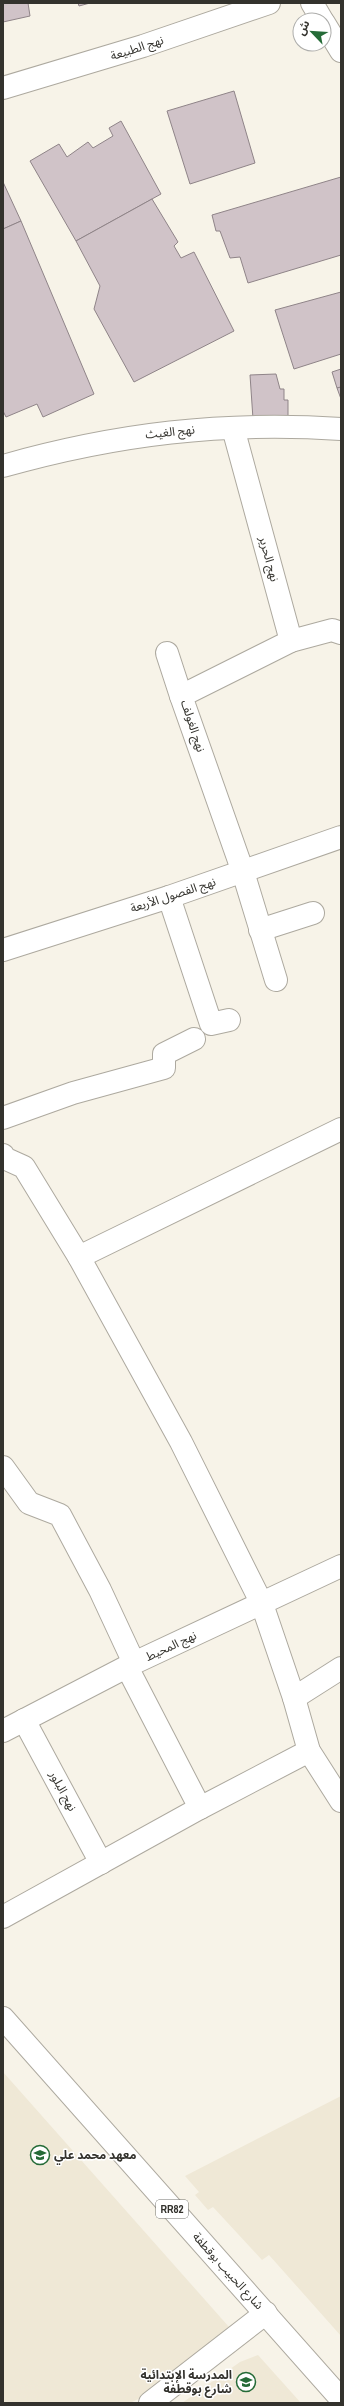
<svg xmlns="http://www.w3.org/2000/svg" width="344" height="2406" font-family="'Archivo Narrow','Noto Sans Arabic',sans-serif">
<style>
.built{fill:#efe8d6}
.building{fill:#d0c3c8;stroke:#8f8488}
.lines{fill:none;stroke-linecap:round;stroke-linejoin:round}
.minor-casing{stroke:#ada99f;stroke-width:24}
.major-casing{stroke:#ada99f;stroke-width:24}
.minor{stroke:#fff;stroke-width:22}
.major{stroke:#fff;stroke-width:22}
.labels{text-anchor:middle;stroke-width:3;stroke-linejoin:round;paint-order:stroke}
.shield{fill:#fff;stroke:#70706c;stroke-width:1}
.shield-label{font-size:11px;font-weight:bold;fill:#33322d}
.street-label{font-size:12px;fill:#33322d;stroke:#fff}
.poi-label{font-size:12px;font-weight:bold;fill:#33322d;stroke:#fff;text-anchor:start}
</style>
<rect width="100%" height="100%" fill="#f7f3e8"/>
<g class="built">
<polygon points="3,2072 229,2327 155,2391 130,2403 3,2403"/>
<polygon points="341,2096 341,2336 269,2255 262,2260 213,2207 208,2210 195,2195 199,2192 185,2176"/>
<polygon points="258,2355 301,2403 182,2403 240,2362"/>
</g>
<g class="building">
<polygon points="3,3 28,3 30,16 3,22"/>
<polygon points="78,3 90,3 79,6"/>
<polygon points="234,91 255,163 190,184 167,111"/>
<polygon points="121,121 161,194 76,241 30,161 59,144 67,157 88,142 93,148 113,136 109,128"/>
<polygon points="341,177 341,255 248,283 240,257 230,258 220,231 216,231 212,215"/>
<polygon points="3,182 21,221 3,229"/>
<polygon points="152,199 178,242 174,246 181,258 194,252 234,331 134,382 94,309 100,286 76,241"/>
<polygon points="21,221 94,394 43,417 37,404 6,417 3,411 3,229"/>
<polygon points="341,292 341,354 294,369 275,310"/>
<polygon points="341,369 341,387 337,388 332,372"/>
<polygon points="276,374 280,389 284,389 284,400 288,400 288,418 253,419 250,375"/>
<polygon points="341,387 341,399 337,388"/>
</g>
<g class="lines">
<defs>
<g id="minor">
<polyline points="312,3 322,20"/>
<polyline points="324,23 341,51"/>
<polyline points="3,88 143,46 269,3"/>
<polyline points="233,428 291,641 332,630 341,633"/>
<path d="M3,466C116,434 224,421 341,429"/>
<polyline points="167,653 181,696"/>
<polyline points="169,897 211,1024 229,1020"/>
<polyline points="260,930 313,913"/>
<polyline points="3,950 169,897 341,837"/>
<polyline points="276,980 243,872 181,696 291,641"/>
<polyline points="3,1118 73,1093 164,1068 164,1054 194,1039"/>
<polyline points="3,1155 4,1158 24,1167 79,1257 181,1442 262,1604 294,1698 309,1751 341,1801"/>
<polyline points="79,1257 341,1129"/>
<polyline points="3,1467 29,1503 60,1515 100,1590 134,1663"/>
<polyline points="127,1667 200,1808"/>
<polyline points="294,1698 341,1668"/>
<polyline points="24,1720 101,1863"/>
<polyline points="3,1731 134,1663 341,1566"/>
<polyline points="3,1917 200,1808 309,1751"/>
<polyline points="150,2403 266,2313"/>
</g>
<polyline id="major" points="3,2018 341,2399"/>
</defs>
<use href="#minor" class="minor-casing"/>
<use href="#major" class="major-casing"/>
<use href="#minor" class="minor"/>
<use href="#major" class="major"/>
</g>
<defs>
<symbol id="school-ring" viewBox="-11 -11 22 22"><circle r="9.5" fill="#fff" stroke="#256b37" stroke-width="1.5"/><path d="M0-5L7-2L0 1L-7-2ZM-4 1L0 2.5L4 1V4Q0 6-4 4Z" fill="#256b37"/></symbol>
</defs>
<g fill-rule="evenodd">
<use href="#school-ring" x="29" y="2144" width="22" height="22"/>
<use href="#school-ring" x="235" y="2371" width="22" height="22"/>
</g>
<g class="labels">
<rect class="shield" x="156" y="2200" width="32" height="18" rx="3"/>
<g class="shield-label">
<text x="172" y="2213">RR82</text>
</g>
<g class="street-label">
<text transform="translate(137 48) rotate(-18)" y="4">نهج الطبيعة</text>
<text transform="translate(170 432) rotate(-6)" y="4">نهج الغيث</text>
<text transform="translate(269 559) rotate(75)" y="4">نهج الحرير</text>
<text transform="translate(193 726) rotate(72)" y="4">نهج الغولف</text>
<text transform="translate(173 895) rotate(-18)" y="4">نهج الفصول الأربعة</text>
<text transform="translate(171 1646) rotate(-25)" y="4">نهج المحيط</text>
<text transform="translate(63 1791) rotate(62)" y="4">نهج البلور</text>
<text transform="translate(228 2271) rotate(48)" y="4">شارع الحبيب بوقطفة</text>
</g>
<g class="poi-label">
<text x="54" y="2159">معهد محمد علي</text>
<text x="232" y="2379" text-anchor="end">المدرسة الإبتدائية<tspan x="232" dy="14">شارع بوقطفة</tspan></text>
</g>
</g>
<rect width="344" height="2406" fill="none" stroke="#33322d" stroke-width="8"/>
<g transform="translate(312 32) rotate(295)"><circle r="19" fill="#ffffff" stroke="#adadab"/>
<path d="M0-3L7 15L0 10L-7 15Z" fill="#256b37"/>
<text y="-6" font-size="11" font-weight="bold" text-anchor="middle" fill="#33322d">ش</text>
</g>
</svg>
